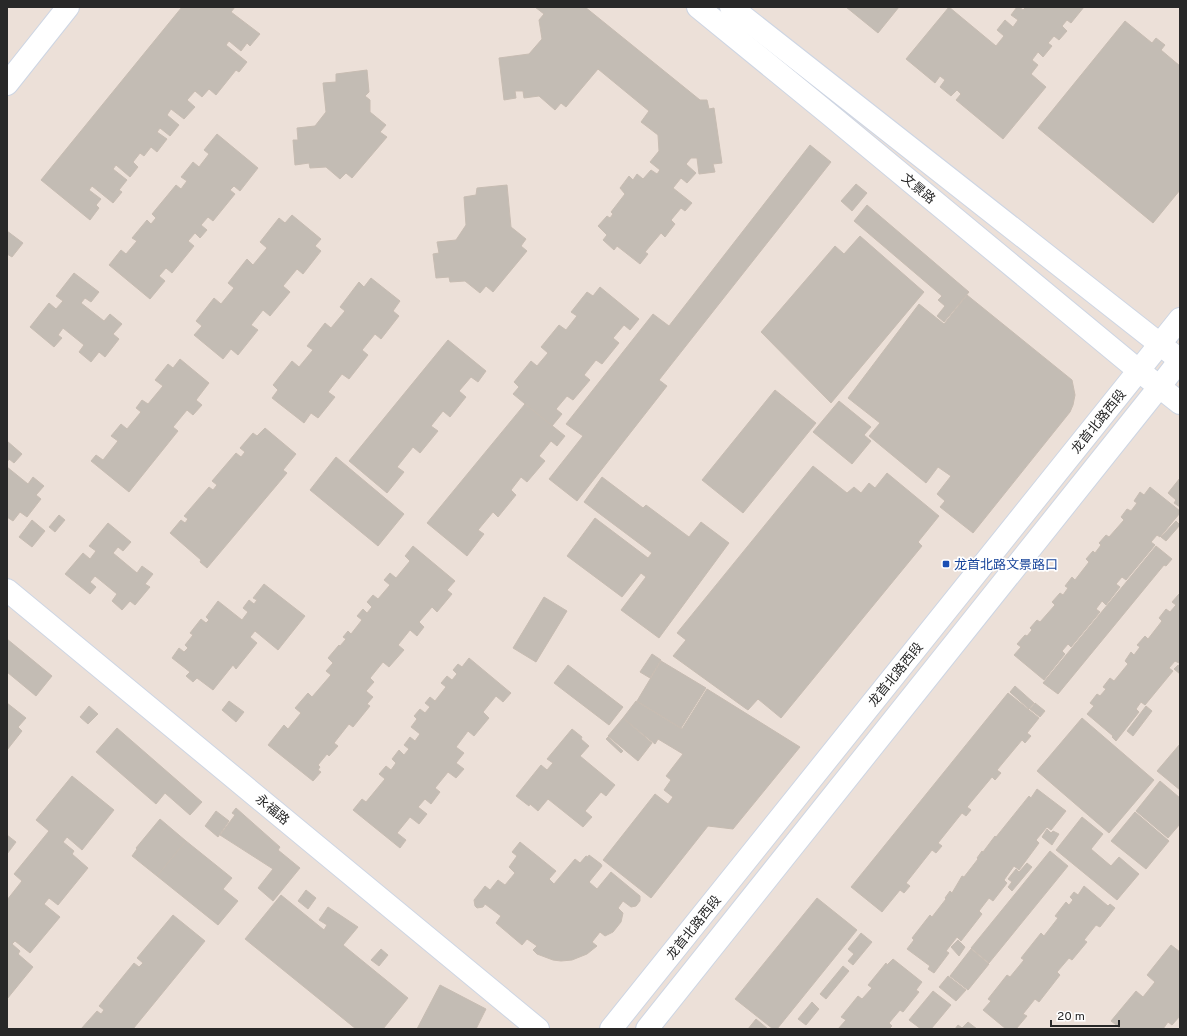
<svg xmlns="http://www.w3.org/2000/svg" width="1187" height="1036" font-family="Overpass,'Noto Sans SC',sans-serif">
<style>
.building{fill:#c3bcb4;stroke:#c7bcb2}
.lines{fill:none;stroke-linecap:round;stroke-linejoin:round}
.tertiary-casing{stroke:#cdd5e3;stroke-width:24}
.secondary-casing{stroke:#cdd5e3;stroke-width:24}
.tertiary{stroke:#fff;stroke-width:22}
.secondary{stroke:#fff;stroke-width:22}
.transit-dot{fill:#1a4fb4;stroke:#fff;stroke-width:1.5}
.labels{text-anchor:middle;stroke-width:3.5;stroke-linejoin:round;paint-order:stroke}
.street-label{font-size:13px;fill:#282828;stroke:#fff}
.transit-label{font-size:13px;fill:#164399;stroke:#fff;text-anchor:start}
</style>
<rect width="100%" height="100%" fill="#ece0d8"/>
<g class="building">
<polygon points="182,7 235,7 231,12 260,34 250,46 247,43 241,51 229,41 226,45 247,62 239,72 236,70 216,95 209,89 202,97 195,91 187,100 195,107 184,119 171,109 167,115 179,125 170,136 160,128 157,132 167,139 157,152 151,147 144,156 140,153 133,162 138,167 130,177 116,165 113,169 127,180 119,190 122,192 113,203 92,186 89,190 101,199 96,205 99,208 90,220 41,180"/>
<polygon points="535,7 585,7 700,100 707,100 709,109 714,108 722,163 713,164 715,172 699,174 697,158 691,158 686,164 696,173 687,183 681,178 673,188 692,203 685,211 681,208 671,220 675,224 665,237 661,233 645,252 648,254 640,264 617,246 614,250 603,240 607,235 598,226 607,216 610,218 613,214 611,212 625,194 620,188 629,176 633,180 637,174 643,179 651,170 657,174 660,170 650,162 659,151 658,135 641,122 649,111 598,69 566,107 561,103 555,110 539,96 524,98 523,91 515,91 516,98 504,100 499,58 529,54 542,39 539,20 544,14"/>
<polygon points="846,7 899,7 878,33"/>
<polygon points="949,7 996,46 1004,36 997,30 1005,20 1013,27 1018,20 1011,15 1017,7 1019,7 1023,10 1026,7 1084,7 1071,23 1067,20 1062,26 1067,31 1059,40 1054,36 1048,43 1052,46 1043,57 1038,52 1032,60 1038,65 1031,74 1046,87 1003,139 956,100 961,94 957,90 951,96 940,87 945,80 940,76 935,83 906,59"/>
<polygon points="1125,21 1152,43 1156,38 1165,45 1161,50 1180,66 1180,190 1153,223 1038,128"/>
<polygon points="367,70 369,92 365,96 370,100 370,112 386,125 380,132 387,137 352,178 346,173 340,179 326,167 310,168 309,163 295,165 293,140 298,140 297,128 315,126 326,112 323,83 336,82 336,74"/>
<polygon points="217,134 258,168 240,191 234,186 230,190 235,194 213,221 208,217 201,225 207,230 200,238 195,233 188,241 194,246 172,273 166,268 159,276 165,281 150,299 109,265 121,250 126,254 137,241 132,238 147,220 151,224 156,218 152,214 176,185 181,189 187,181 181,177 193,162 199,167 209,154 204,150"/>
<polygon points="810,145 831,162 659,380 667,386 577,501 549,479 583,436 566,424 653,314 669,326"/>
<polygon points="856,184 867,193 852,211 841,201"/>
<polygon points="507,185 511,227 526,239 521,246 527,251 493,292 486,286 480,293 465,281 450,282 449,277 436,278 433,254 439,253 437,242 456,240 466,225 464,197 476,195 477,188"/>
<polygon points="867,205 969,292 944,322 937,316 945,306 938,300 942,296 854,221"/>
<polygon points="292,215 321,239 315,246 321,251 303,274 297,269 283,286 290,292 270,316 263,310 251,325 258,330 238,355 231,349 223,359 194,335 202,326 196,321 214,298 221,304 234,288 228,283 247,259 253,265 267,248 260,242 279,218 285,223"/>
<polygon points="7,231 23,243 12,257 7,254"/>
<polygon points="860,236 924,292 831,403 761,332 835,246 844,254"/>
<polygon points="74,273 99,292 91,302 85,298 81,303 104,321 110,314 122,324 113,334 119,339 105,357 99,352 91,362 79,352 84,345 63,328 58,335 62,338 54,347 30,327 49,303 56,309 63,301 56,296"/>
<polygon points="371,278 400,301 393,311 399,316 381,339 375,334 362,350 368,355 349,379 342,374 328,392 335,397 318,418 311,413 304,423 272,398 278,390 273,385 292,361 299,367 313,350 307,346 325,323 331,328 345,311 340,307 359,282 364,287"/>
<polygon points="600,287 639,319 630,330 624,325 613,338 619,343 602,364 596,360 584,375 590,380 573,400 567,396 556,409 562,414 552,426 513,394 519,387 514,382 531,361 537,366 548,353 541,347 559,325 566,330 577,316 571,312 587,292 593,296"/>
<polygon points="967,295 1072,380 1075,395 1073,405 1070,412 973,533 940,507 945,501 937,494 951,476 938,467 926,483 869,436 880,423 848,398 919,304 944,324"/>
<polygon points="448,340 486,371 478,382 471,377 459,391 466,397 450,417 443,411 431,426 438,431 420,453 413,447 397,467 404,472 387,493 349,461"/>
<polygon points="180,359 209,383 196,400 202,405 193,415 187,410 173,427 178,431 129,492 91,461 96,455 103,460 118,441 111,436 121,424 127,429 141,412 136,408 142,400 148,404 163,386 155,380 168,364 173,368"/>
<polygon points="775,390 816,423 743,513 702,480"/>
<polygon points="839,401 871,427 864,435 871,441 852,464 813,432"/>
<polygon points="525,404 565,436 557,446 551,441 539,456 545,461 527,482 521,477 511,490 516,495 498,517 493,512 478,530 484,534 467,556 427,523"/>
<polygon points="265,428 296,454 283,470 287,473 207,568 200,562 201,560 170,533 181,520 185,523 188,519 184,516 209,487 213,490 217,485 212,481 236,453 241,457 245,452 240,448 253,433 257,436"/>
<polygon points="7,441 22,454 14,463 9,459 7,462"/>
<polygon points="336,457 404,514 378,546 310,490"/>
<polygon points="813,466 847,493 854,487 861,493 869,483 875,488 887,473 939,516 918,542 922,546 781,718 758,699 748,710 745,708 673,656 686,640 677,633"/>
<polygon points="7,467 28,484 33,477 44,486 36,495 41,499 27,517 20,512 13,521 7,517 8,506 7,505"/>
<polygon points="602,477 643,508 646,505 689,537 701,522 729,543 659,638 621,610 646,577 641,573 622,597 567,556 595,518 648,558 652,553 584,502"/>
<polygon points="1180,478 1180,507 1174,503 1176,500 1168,493"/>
<polygon points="1150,487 1180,511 1180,513 1160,537 1157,535 1151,542 1155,545 1126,580 1122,577 1116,584 1120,587 1106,605 1102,601 1096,609 1100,612 1071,647 1068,644 1062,651 1065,654 1044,680 1014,655 1021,647 1017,644 1025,635 1027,636 1032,630 1030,628 1037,620 1040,622 1055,605 1052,602 1060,593 1063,595 1068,588 1065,586 1072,577 1075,580 1089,562 1086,559 1093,551 1095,553 1101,545 1099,543 1106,535 1109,537 1124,520 1121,517 1127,509 1131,511 1137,503 1134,501 1140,492 1144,495"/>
<polygon points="59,515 65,520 55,532 49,527"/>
<polygon points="32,520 45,531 32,547 19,537"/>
<polygon points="1176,521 1180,525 1166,541 1161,537"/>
<polygon points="108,523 131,542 123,551 118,547 113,553 137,573 142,566 153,574 145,584 150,587 135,605 130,601 122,610 112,601 117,594 95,576 90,582 96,587 90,594 65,574 83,553 90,559 96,551 89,546"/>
<polygon points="413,546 455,581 447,590 452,594 437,612 432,607 419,622 424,627 417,636 410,630 398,645 404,650 389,667 383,662 370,678 374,682 366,691 373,697 367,704 370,706 353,727 349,724 334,743 338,746 329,756 327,754 318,765 320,767 318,770 321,772 313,781 268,745 284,725 288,729 301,713 295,708 308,693 312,697 331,675 326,671 333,663 328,658 339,645 340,646 346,639 343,637 348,631 351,634 362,620 357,616 363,609 367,613 372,607 367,602 373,595 378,599 390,585 384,580 390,573 396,578 410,561 405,556"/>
<polygon points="1156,546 1172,559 1166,566 1164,565 1058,694 1043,683"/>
<polygon points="264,584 305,616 278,650 255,631 250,637 257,643 236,669 233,665 213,690 197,678 193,682 186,676 190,672 172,658 179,648 184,652 188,648 185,645 193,635 190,633 201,619 206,623 209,620 206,617 218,601 242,620 248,612 243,608 249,600 254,604 257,600 253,598"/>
<polygon points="1179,594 1180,595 1180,662 1179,663 1175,661 1169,668 1173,671 1145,705 1141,702 1136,709 1139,712 1116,741 1112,737 1113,736 1087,714 1094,706 1090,703 1097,694 1100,696 1106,689 1103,687 1110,678 1114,681 1128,664 1125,661 1131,652 1134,655 1140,647 1137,645 1145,636 1148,639 1162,621 1159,618 1166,609 1170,612 1176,605 1172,602"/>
<polygon points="544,597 567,611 536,662 513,648"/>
<polygon points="7,639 52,676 36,696 7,672"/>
<polygon points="652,654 661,660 650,678 640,672"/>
<polygon points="469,658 511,693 503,702 496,696 483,712 489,718 474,736 468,731 456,747 464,753 456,763 464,769 456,778 448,772 435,788 440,792 431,804 425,799 418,807 427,814 419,824 410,817 397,833 406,840 400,848 353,810 362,799 366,802 385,779 379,774 386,766 391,770 396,763 392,759 399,750 404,755 409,749 404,745 410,737 415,741 420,734 411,727 417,719 414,716 420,709 425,713 430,707 425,703 430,697 435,701 446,687 441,683 447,676 452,680 457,674 453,670 458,664 462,667"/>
<polygon points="661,661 706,688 681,728 637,701"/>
<polygon points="568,665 623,707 609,725 554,683"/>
<polygon points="1178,665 1180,666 1180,674 1174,669"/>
<polygon points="1015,686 1034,703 1029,709 1010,692"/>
<polygon points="707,689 800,747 733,829 708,826 651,898 603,860 655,794 668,804 673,797 664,790 671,780 666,776 683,754 658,739 655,744 623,718 636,701 682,729"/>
<polygon points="1008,693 1039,718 1027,733 1031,736 1025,743 1022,740 997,770 1001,773 995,780 992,777 967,807 971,810 966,816 962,813 938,843 942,846 936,853 932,850 906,883 910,886 904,893 900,890 882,912 851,887"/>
<polygon points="229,701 244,712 236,722 222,710"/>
<polygon points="7,703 26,718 18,727 22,731 7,750"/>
<polygon points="1035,703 1045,711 1040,717 1030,709"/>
<polygon points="89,706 98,714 88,724 80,717"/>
<polygon points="1146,706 1152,711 1133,736 1127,731"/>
<polygon points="623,718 652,743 638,761 608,736"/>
<polygon points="1082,718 1154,780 1109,833 1037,771"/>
<polygon points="117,728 202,802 190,815 165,793 156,804 96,752"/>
<polygon points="572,729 582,737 581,739 589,746 580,756 615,785 606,796 601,792 585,811 592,817 583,827 548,799 538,811 530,804 529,806 516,796 541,765 547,770 553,763 547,759"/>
<polygon points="608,737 623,751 621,753 606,739"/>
<polygon points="1180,744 1180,790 1157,771"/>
<polygon points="72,776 114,810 82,850 67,837 63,842 74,851 72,854 88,868 58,905 49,898 44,904 60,917 30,953 15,941 12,944 20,951 18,954 33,967 7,999 7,900 22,881 14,874 49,831 36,820"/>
<polygon points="1160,781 1180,798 1180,824 1168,838 1136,811"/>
<polygon points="1037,789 1066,811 1051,830 1047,827 1036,840 1039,843 1019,870 1014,866 1004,880 1007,883 993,901 989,898 979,911 982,914 961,941 957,937 946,951 949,953 934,973 928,969 930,966 907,949 914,940 912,938 930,915 932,917 946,899 945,898 950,891 952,893 962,876 964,877 978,859 977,858 982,851 983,852 995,836 996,837 1029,796 1031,798"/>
<polygon points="236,808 280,847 278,850 300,868 273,901 258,888 273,869 220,835 235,815 232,813"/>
<polygon points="216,811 229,821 218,837 205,826"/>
<polygon points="1135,812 1169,841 1146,869 1111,841"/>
<polygon points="1082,817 1103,834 1091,849 1111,866 1119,857 1139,874 1117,900 1056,850"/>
<polygon points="160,819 186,841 157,876 132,856 137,849 136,848"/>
<polygon points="1047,829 1051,833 1053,831 1059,834 1052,845 1042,837"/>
<polygon points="7,835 16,842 7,854"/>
<polygon points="186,841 232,878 223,889 238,901 218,925 157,876"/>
<polygon points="520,842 556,871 549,879 554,884 575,859 580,863 586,856 588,857 589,855 601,864 602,866 589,882 597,889 611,872 640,896 640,901 636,906 631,907 623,901 618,908 623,913 621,922 613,932 605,936 600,932 592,942 597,946 587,954 572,960 561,961 553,960 537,954 533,950 537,946 527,939 522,945 496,923 501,916 485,904 483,907 477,908 475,906 474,900 485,886 490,890 498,880 505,885 515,873 509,867 517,856 512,852"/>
<polygon points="1050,851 1068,866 989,963 971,948"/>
<polygon points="1027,863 1032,867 1012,891 1008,887 1012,882 1008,879 1016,869 1019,872"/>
<polygon points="1084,886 1108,906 1110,904 1115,908 1100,927 1096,925 1084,940 1087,942 1072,960 1069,958 1057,972 1060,975 1039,1002 1035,999 1023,1014 1027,1016 1016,1029 1006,1029 983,1010 991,1001 988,999 1007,975 1010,977 1024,960 1021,958 1041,933 1044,936 1058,918 1055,916 1066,902 1069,905 1073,900 1070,897 1074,892 1078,895"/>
<polygon points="306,890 316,898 308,909 298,901"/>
<polygon points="281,895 324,930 327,925 319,920 328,907 358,927 343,945 408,998 383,1029 356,1029 245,939"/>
<polygon points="817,898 857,930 777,1029 773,1029 735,999"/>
<polygon points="173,915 205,941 133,1029 81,1029 97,1011 101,1014 104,1010 99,1006 134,963 139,967 143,963 137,958"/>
<polygon points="861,933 872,942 853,965 848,961 854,954 848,949"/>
<polygon points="958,940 965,947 959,956 951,947"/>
<polygon points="1171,945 1180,952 1180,1016 1172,1025 1168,1022 1163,1029 1117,1029 1119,1027 1111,1021 1136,991 1143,997 1155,982 1147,975"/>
<polygon points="381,949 388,955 379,966 371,960"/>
<polygon points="971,949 989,964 968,990 950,976"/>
<polygon points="893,959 922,982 916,990 919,992 903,1012 900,1010 889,1023 892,1026 889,1029 838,1029 846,1020 841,1017 858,996 862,999 872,988 868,985 886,963 887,965"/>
<polygon points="843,966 849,971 826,999 820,994"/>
<polygon points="948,976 966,990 956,1001 939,987"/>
<polygon points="440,985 486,1009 476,1029 417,1029"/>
<polygon points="933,991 951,1005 931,1029 921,1029 909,1020"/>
<polygon points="812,1002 819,1009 806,1025 798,1019"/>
<polygon points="756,1019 768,1029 748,1029"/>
<polygon points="968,1022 977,1029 955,1029 958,1025 962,1028"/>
</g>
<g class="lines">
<defs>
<g id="tertiary">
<polyline points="7,84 68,7"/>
<polyline points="7,590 538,1029"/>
<polyline points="611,1029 1180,319"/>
<polyline points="647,1029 1160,386 1180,360"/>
</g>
<g id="secondary">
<polyline points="698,7 829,114 1138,370 1180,403"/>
<polyline points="731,7 1180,360"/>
</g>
</defs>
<use href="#tertiary" class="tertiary-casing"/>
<use href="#secondary" class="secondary-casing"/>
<use href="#tertiary" class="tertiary"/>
<use href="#secondary" class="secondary"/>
</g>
<rect class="transit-dot" x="942" y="560" width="8" height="8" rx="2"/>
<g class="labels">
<g class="street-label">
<text transform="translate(919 188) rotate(40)" y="5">文景路</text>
<text transform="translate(1098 421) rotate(-51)" y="5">龙首北路西段</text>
<text transform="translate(895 674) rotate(-51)" y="5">龙首北路西段</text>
<text transform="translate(273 809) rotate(40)" y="5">永福路</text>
<text transform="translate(693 927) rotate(-51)" y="5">龙首北路西段</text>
</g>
<g class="transit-label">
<text x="954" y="569">龙首北路文景路口</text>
</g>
</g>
<rect width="1187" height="1036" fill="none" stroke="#282828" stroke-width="16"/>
<path d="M1051 1020v6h68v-6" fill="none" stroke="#282828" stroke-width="2"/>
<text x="1057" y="1020" font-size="12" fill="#282828" stroke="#ffffff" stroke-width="3" paint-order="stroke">20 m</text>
</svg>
